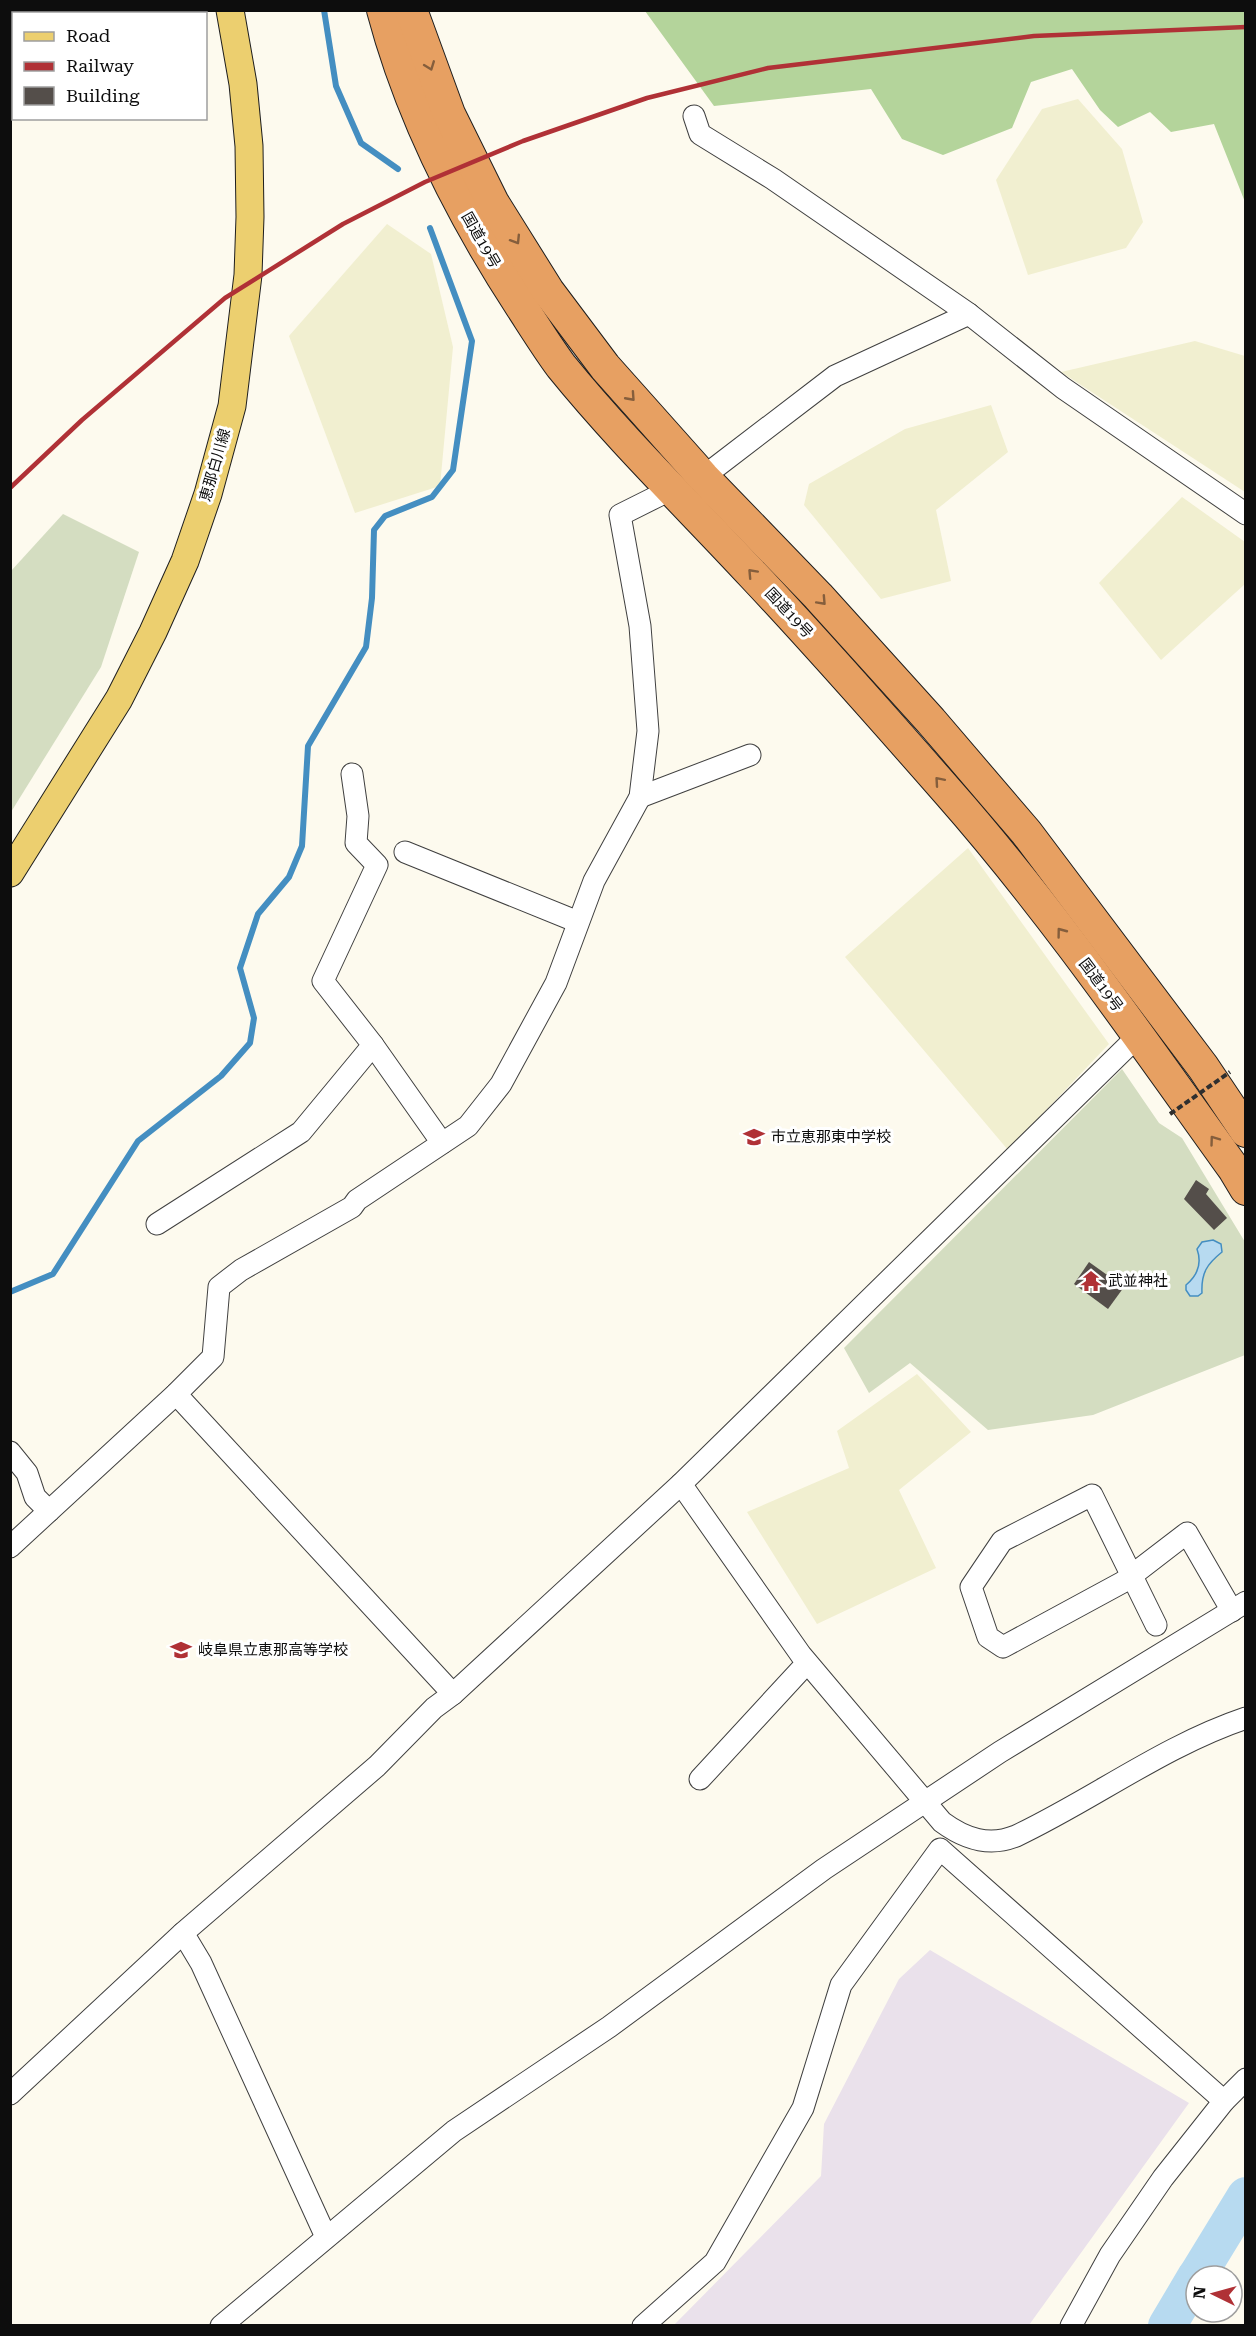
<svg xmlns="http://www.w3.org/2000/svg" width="1256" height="2336" font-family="'Roboto Serif','Noto Sans JP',serif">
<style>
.industrial{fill:#eae1eb}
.farmland{fill:#f1efd0}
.forest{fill:#b4d49b}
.cemetery{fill:#d4ddc1}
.water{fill:#b7daf0;stroke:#448ec1;stroke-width:1.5}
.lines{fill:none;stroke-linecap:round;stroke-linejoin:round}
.stream{stroke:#448ec1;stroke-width:6}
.river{stroke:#b7daf0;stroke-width:38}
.building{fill:#544e4a}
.minor-casing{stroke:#404040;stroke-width:23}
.major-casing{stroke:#1e1e1e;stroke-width:29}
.highway-casing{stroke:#1e1e1e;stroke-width:34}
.minor{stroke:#fff;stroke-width:21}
.major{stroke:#eccf6f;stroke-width:27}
.highway{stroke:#e7a062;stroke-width:32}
.rail{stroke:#b03136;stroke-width:4.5}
.path-bridge{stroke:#2f2f2f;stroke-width:4;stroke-dasharray:6 3;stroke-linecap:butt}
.oneway{stroke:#855e3c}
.labels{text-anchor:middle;stroke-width:6;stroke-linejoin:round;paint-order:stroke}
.street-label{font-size:15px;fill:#0d0d0d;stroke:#fff}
.poi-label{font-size:15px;fill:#0d0d0d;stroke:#fff;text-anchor:start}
</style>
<rect width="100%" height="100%" fill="#fdfaee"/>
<polygon class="industrial" points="930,1950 1189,2103 1029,2325 674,2325 821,2176 824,2124 899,1979"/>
<g class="farmland">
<polygon points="1078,99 1122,149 1143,222 1126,248 1028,275 996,180 1042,109"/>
<polygon points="387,224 431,254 453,347 440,486 355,513 289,336"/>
<polygon points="1195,341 1245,356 1245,492 1061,372"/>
<polygon points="991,405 1008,452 936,510 951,581 881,599 804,505 809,484 905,429"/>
<polygon points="1182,497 1245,542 1245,584 1161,660 1099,583"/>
<polygon points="968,848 1109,1044 1008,1150 845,957"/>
<polygon points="917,1374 971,1432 899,1490 936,1568 817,1624 747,1512 849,1468 837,1431"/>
</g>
<polygon class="forest" points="645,11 1245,11 1245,202 1214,124 1171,132 1150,112 1118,127 1100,110 1072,69 1031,82 1012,128 943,155 902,139 871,89 714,106"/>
<g class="cemetery">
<polygon points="63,514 139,552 101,667 11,812 11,571"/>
<polygon points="1122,1069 1159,1123 1182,1138 1245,1242 1245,1355 1093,1415 988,1430 910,1363 869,1393 844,1348"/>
</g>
<path class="water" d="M1213,1240L1221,1244L1222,1252C1207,1264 1201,1273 1202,1293L1198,1296H1190L1186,1290V1285C1198,1275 1202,1263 1197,1249L1202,1242Z"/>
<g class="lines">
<g class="stream">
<polyline points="324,10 336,86 361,143 398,169"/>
<polyline points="10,1292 53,1274 138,1141 221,1076 250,1043 254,1018 240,968 258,914 289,877 302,846 308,746 366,647 372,598 374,530 385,516 432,497 453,470 472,341 430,228"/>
</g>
<g class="river">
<polyline points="1197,2276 1246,2196"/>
<polyline points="1167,2326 1196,2277"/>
</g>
</g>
<g class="building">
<polygon points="1196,1180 1209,1189 1206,1194 1227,1218 1214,1230 1184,1199"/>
<polygon points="1089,1262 1124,1287 1108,1309 1074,1284"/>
</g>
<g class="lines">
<defs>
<g id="minor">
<polyline points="694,116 700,134 773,179 969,314 1063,388 1246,514"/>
<polyline points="703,477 835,376 969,314"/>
<polyline points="640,797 750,755"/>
<polyline points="405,852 578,922"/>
<polyline points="373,1045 442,1143"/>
<polyline points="157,1224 301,1132 373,1045 323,981 377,865 356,843 358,816 352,774"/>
<polyline points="176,1394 453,1694"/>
<polyline points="10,1452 27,1473 35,1497 49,1511"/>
<path d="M681,1484L801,1655L942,1822C965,1839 989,1847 1016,1836C1094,1799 1163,1746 1246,1718"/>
<polyline points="10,1547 176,1394 213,1357 219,1287 241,1270 352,1207 357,1200 468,1126 501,1084 556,983 594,881 640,797 648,731 640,626 620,515 658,496 669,488"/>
<polyline points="1156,1625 1092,1495 1002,1541 971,1587 988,1637 1003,1647 1123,1582 1131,1576 1187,1533 1232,1611"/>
<polyline points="700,1779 807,1663"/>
<polyline points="183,1933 201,1963 326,2237"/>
<polyline points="10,2094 183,1933 377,1766 434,1708 453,1694 681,1484 1139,1035"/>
<polyline points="221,2326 454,2131 609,2027 824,1869 1000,1752 1246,1602"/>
<polyline points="643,2326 715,2262 803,2108 841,1985 940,1849 1224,2101"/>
<polyline points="1071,2326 1110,2255 1163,2178 1224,2101 1246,2079"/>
</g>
<polyline id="major" points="10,873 119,699 153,632 185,561 208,494 232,406 248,275 250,217 249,146 243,84 230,10"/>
<g id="highway">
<path d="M383,10C411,116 461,214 521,306C534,326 547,347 561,366C621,440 689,506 753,575C820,646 884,719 948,792C1052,910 1142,1041 1234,1169L1246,1189"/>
<polyline points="411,10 449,114 493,203 548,291 605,367 703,477 818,596 931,721 1026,832 1203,1067 1246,1131"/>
</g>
</defs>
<use href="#minor" class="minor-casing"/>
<use href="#major" class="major-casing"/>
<use href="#highway" class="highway-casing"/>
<use href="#minor" class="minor"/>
<use href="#major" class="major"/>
<use href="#highway" class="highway"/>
<polyline class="rail" points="10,488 82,420 225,298 343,224 425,182 523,141 647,98 768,68 1034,36 1246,27"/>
<polyline class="path-bridge" points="1170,1114 1230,1072"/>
</g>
<defs><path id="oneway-chevron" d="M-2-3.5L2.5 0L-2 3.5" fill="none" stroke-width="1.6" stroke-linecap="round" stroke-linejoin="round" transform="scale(1.5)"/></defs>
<g class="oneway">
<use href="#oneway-chevron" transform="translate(430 66) rotate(69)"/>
<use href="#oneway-chevron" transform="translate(516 240) rotate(58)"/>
<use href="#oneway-chevron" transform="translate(631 397) rotate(48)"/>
<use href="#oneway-chevron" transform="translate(752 573) rotate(-133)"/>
<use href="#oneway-chevron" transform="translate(822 601) rotate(47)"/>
<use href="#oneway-chevron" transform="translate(939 781) rotate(-131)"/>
<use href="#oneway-chevron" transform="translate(1061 932) rotate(-127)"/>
<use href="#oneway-chevron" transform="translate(1214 1140) rotate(-126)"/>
</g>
<defs>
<symbol id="school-bare" viewBox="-9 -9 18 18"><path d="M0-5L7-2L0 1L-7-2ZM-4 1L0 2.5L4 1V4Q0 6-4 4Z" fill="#b03136" stroke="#fff" stroke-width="2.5" paint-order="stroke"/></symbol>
<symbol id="temple-bare" viewBox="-9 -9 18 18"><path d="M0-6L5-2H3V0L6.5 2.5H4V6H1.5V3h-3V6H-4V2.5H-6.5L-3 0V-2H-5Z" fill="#b03136" stroke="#fff" stroke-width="2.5" paint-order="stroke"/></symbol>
</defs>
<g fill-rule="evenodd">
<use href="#school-bare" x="739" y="1122" width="30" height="30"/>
<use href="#temple-bare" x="1076" y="1266" width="30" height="30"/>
<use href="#school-bare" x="166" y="1635" width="30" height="30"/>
</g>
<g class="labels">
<g class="street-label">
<text transform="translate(481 240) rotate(60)" y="5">国道19号</text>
<text transform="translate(215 465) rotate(-74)" y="5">恵那白川線</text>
<text transform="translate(789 613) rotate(47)" y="5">国道19号</text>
<text transform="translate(1101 985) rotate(53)" y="5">国道19号</text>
</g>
<g class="poi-label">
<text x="771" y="1142">市立恵那東中学校</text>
<text x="1108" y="1286">武並神社</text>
<text x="198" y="1655">岐阜県立恵那高等学校</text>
</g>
</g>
<rect width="1256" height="2336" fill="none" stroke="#0d0d0d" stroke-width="24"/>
<rect x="12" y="12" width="195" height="108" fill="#ffffff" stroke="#9e9e9e" stroke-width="1.5"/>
<rect x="24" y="32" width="30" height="9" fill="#eccf6f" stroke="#9e9e9e" stroke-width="1.5"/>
<text x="66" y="42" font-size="18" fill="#0d0d0d">Road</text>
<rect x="24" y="62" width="30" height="9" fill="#b03136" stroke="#9e9e9e" stroke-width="1.5"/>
<text x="66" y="72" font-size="18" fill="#0d0d0d">Railway</text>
<rect x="24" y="87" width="30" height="18" fill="#544e4a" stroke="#9e9e9e" stroke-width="1.5"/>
<text x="66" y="102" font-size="18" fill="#0d0d0d">Building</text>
<g transform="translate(1214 2294) rotate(275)"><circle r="28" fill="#ffffff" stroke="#9e9e9e" stroke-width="1.5"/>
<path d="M0-4.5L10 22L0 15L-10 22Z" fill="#b03136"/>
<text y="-9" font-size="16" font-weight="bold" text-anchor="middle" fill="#0d0d0d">N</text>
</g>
</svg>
